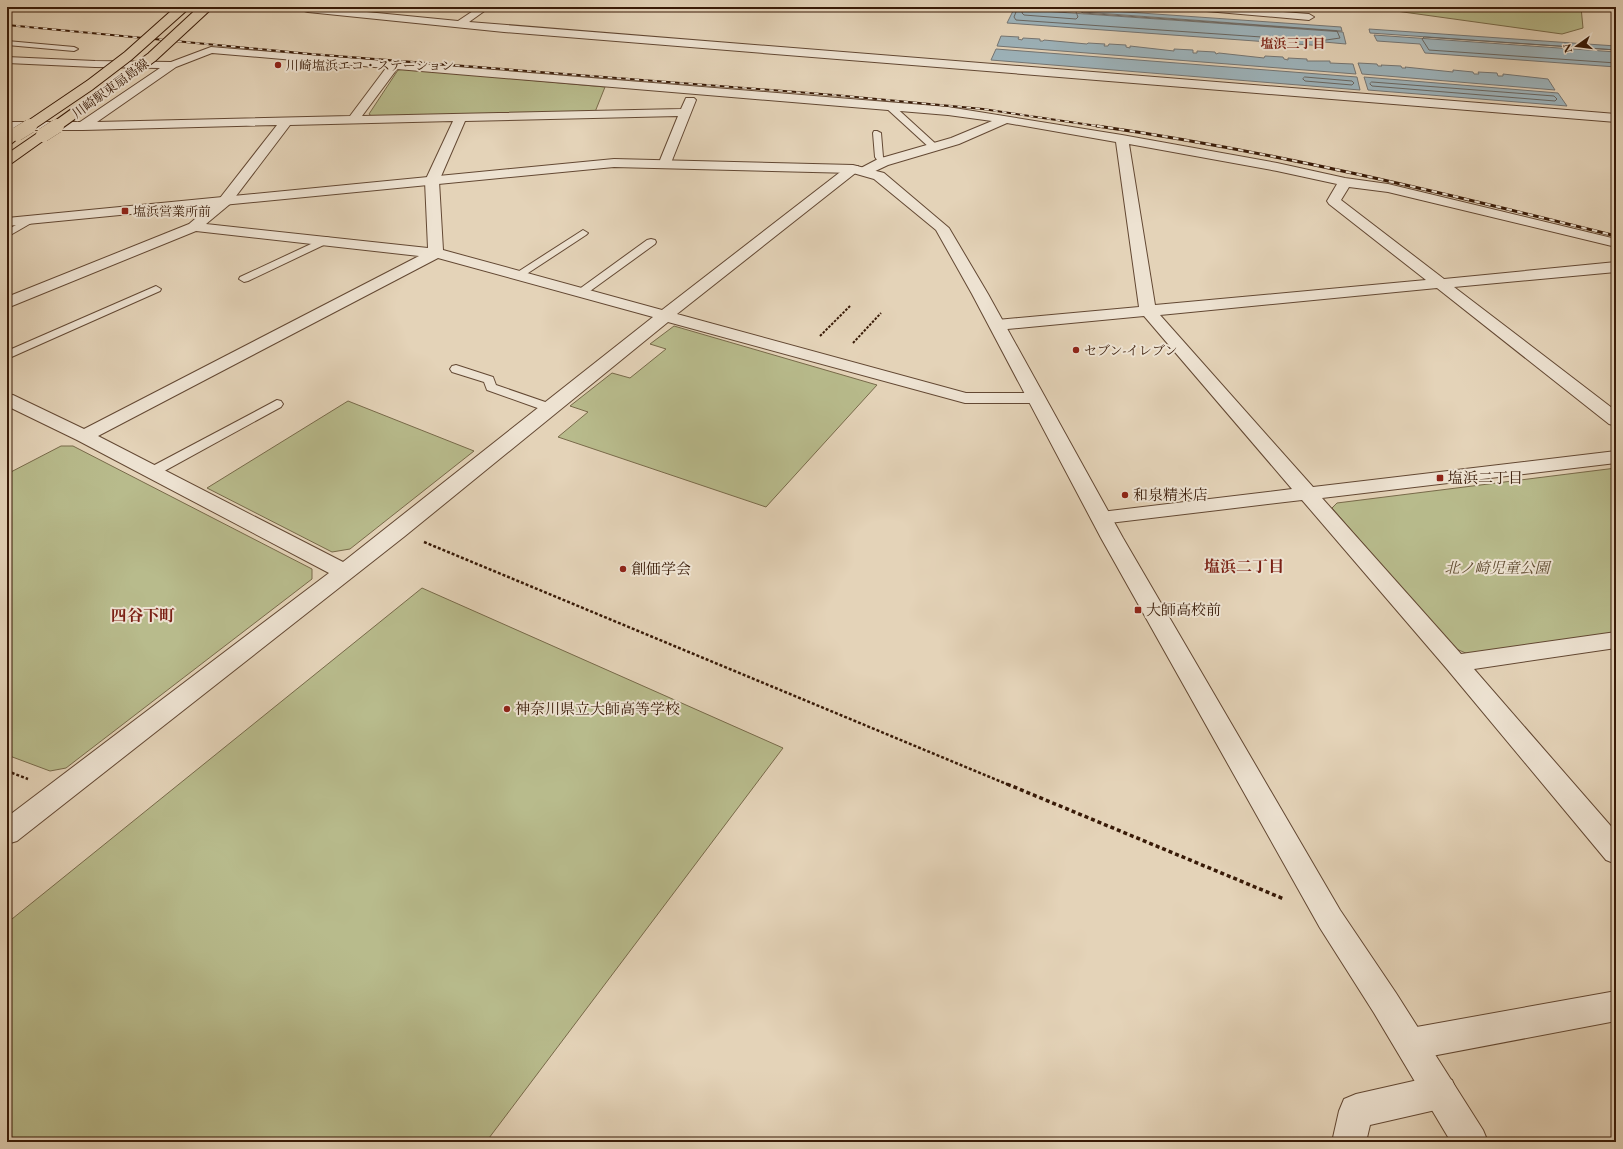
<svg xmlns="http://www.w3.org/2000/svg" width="1623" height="1149" font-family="'EB Garamond','Noto Serif JP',serif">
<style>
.green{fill:#b8bb8c;stroke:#786a4a}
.water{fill:#9db4bc;stroke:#757674}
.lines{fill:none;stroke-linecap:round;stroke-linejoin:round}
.shore{stroke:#6a6762;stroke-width:1}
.service-casing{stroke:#634833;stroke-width:2}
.minor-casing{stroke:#634833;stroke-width:2}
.tertiary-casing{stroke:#634833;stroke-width:2}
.trunk-casing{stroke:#381a07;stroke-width:2}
.path-far2{stroke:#381a07;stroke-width:2;stroke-dasharray:2.5 1.5;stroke-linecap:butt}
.path-far1{stroke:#381a07;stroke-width:2.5;stroke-dasharray:3 2;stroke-linecap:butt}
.path{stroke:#381a07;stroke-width:3.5;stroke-dasharray:4 3;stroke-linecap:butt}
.service{fill:#ede2d1;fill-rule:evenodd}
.minor{fill:#ede2d1;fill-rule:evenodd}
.tertiary{fill:#ede2d1;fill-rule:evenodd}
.trunk{fill:#e4d3b8;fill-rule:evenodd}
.rail-far1-casing{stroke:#381a07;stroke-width:2}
.rail-casing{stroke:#381a07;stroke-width:3}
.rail-far1{stroke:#ede2d1;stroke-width:1.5;stroke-dasharray:4.5;stroke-linecap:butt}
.rail{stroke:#ede2d1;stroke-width:2;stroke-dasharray:5.5;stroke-linecap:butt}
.trunk-bridge-far1-casing{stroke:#381a07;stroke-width:12;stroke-linecap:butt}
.trunk-bridge-casing{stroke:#381a07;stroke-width:14;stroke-linecap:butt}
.trunk-bridge-far1{stroke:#e4d3b8;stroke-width:10}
.trunk-bridge{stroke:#e4d3b8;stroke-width:14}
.poi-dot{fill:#8f2418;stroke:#ede2d1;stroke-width:1.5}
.labels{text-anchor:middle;stroke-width:4;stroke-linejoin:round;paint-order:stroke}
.far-neighbourhood-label{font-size:13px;font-weight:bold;fill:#7a1f14;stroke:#ede2d1}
.far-poi-label{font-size:13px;fill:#381a07;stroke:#ede2d1;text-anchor:start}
.far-street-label{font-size:13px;fill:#381a07;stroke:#ede2d1}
.poi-label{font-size:15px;fill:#381a07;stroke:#ede2d1;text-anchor:start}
.park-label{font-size:15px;font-style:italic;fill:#5e4a2f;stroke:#ede2d1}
.neighbourhood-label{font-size:16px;font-weight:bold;fill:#7a1f14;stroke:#ede2d1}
</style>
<rect width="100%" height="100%" fill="#e4d3b8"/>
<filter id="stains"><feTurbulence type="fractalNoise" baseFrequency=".005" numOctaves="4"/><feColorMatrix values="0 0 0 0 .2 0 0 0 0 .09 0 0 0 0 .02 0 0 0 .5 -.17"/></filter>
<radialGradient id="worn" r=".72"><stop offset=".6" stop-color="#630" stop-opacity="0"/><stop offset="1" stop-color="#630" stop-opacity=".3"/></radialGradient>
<g class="green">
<polygon points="1367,7 1581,7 1583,28 1562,34"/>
<polygon points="406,69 605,87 595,112 373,117 369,114 398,70"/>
<polygon points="674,326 877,385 766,507 558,437 588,412 570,406 612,373 630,378 666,349 650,344"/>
<polygon points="348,401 474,451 350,549 332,552 207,488"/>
<polygon points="61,446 73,446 312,569 312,579 66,768 50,771 7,755 7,474"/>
<polygon points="1616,468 1616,635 1475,657 1454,648 1332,508 1337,503"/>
<polygon points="422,588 783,748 486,1142 7,1142 7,923"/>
</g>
<g class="water">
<polygon points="1015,7 1055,7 1341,27 1342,31"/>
<polygon points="1014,9 1343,32 1346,44 1324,42 1324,46 1007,23"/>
<polygon points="1369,29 1616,46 1616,50 1370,33"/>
<polygon points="1374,35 1616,52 1616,67 1425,53 1420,44 1377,41"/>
<polygon points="1001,36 1019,37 1018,39 1022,40 1023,38 1040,39 1040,41 1043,41 1044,40 1087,44 1088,43 1105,44 1104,46 1108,46 1109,44 1126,45 1126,47 1130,48 1130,46 1174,51 1174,49 1193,50 1193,53 1197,53 1197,51 1215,52 1216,54 1219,53 1264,58 1265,56 1283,57 1284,59 1288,60 1288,58 1307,59 1307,61 1330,61 1330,63 1353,64 1356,74 997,46"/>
<polygon points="996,49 1357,77 1360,90 991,60"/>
<polygon points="1358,63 1377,64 1378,66 1382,66 1381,65 1401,66 1402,68 1406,68 1405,67 1453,72 1453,70 1473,72 1474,74 1479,74 1478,72 1497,73 1498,76 1503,76 1503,74 1548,79 1555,90 1362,74"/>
<polygon points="1364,77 1558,93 1567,106 1368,90"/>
</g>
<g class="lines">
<g class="shore">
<polyline points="1018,7 1014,17 1016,20 1319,41 1340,38 1337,31 1083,13 1080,11 1079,7"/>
<polyline points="1023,7 1022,13 1024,15 1076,19 1078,17 1074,7"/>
<polyline points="1030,7 1031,10 1066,12 1068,11 1068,7"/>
<polyline points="1616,50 1424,37 1422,39 1429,50 1616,63"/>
<polygon points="1305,77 1352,81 1354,83 1352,85 1305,81 1303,79"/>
<polygon points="1372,82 1554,96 1557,99 1555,101 1372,86 1370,84"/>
</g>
<defs>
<g id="service">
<polygon points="7,41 74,47 78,49 74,51 7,45"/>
<polygon points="885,103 891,103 937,145 938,147 937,149 931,149 885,107"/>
<polygon points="874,131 877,131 881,133 883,157 887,162 886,164 880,164 875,157 873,133"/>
<polygon points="30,217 35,220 33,222 7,237 7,230"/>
<polygon points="583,230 588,233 586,235 522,277 518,278 513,275"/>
<polygon points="326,237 330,238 331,240 330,242 248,281 244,282 239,279 240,277"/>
<polygon points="651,239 655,240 656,242 655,244 586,294 578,294 577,292 578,290 647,240"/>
<polygon points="156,286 161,289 160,291 7,359 7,351"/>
<polygon points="456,365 493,377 496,385 554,405 556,408 554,411 546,411 487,390 484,382 452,372 450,369 452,366"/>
<polygon points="277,400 281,401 283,404 281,407 157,475 147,475 145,472 147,469"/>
</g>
<g id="minor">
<polygon points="295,7 316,7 458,21 479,7 490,7 469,22 1616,114 1616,122 504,32 308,12 297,9"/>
<polygon points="1165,7 1221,7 1309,14 1314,17 1309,20 1195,10 1170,10"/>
<path d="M211,47L948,107L1122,135L1277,163L1345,178L1388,184L1616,239V247L1388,192L1349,187L1341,200L1444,279L1616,262V272L1454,287L1616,411V426L1609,424L1437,288L1160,315L1313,487L1616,451V463L1322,498L1461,654L1616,632V648L1474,669L1616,832V864L1606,860L1447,669L1302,500L1101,524L1094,523L1091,518L1094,513L1101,512L1292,489L1144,316L997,330L991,328L989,325L991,322L997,320L1139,307L1116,142L1007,123L959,144L888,165L869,174H859L858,171L677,314L966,393H1036L1042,394L1045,398L1042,402L1036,403H965L668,322L405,536L17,841L7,844V817L329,573L77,440L7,406V394L13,395L84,429L419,256L196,231L7,308V297L189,224L220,198L277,125L83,130H7V122H80L160,68L95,67L7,63V57L95,61L171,62ZM212,53L386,68L350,116L97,122L176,67ZM397,69L948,115L992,121L951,138L878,159L859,169L858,166H848L662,310L443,250L439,181L465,121L678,116L658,165L659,168H669L696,100L694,98H686L681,109L362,116ZM453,121L425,181L428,248L206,224L230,204L290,125ZM1129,144L1277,171L1337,184L1327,201L1329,204L1426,280L1155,305ZM438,258L653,317L343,562L98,436Z"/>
<polygon points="1616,991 1616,1021 1411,1060 1400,1055 1395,1044 1400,1033 1411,1028"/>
<polygon points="1440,1075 1452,1080 1457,1092 1452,1104 1440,1109 1370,1125 1366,1142 1332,1142 1339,1111 1344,1099 1356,1094"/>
</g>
<polygon id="tertiary" points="614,159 853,165 884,173 949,228 988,294 1123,538 1340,910 1396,993 1483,1130 1488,1142 1451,1142 1374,1013 1320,928 1101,538 972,294 936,230 874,179 853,173 614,167 7,226 7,218"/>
<g id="trunk">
<polygon points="17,130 21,131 23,134 11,144 7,145 7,135"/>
<polygon points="43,131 47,132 49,135 47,138 12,163 7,164 7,154 39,132"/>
</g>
</defs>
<use href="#service" class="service-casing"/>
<use href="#minor" class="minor-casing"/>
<use href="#tertiary" class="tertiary-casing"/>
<use href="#trunk" class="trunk-casing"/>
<g class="path-far2">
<polyline points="820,336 851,305"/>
<polyline points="853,343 881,313"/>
</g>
<g class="path-far1">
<polyline points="424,542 1009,785"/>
<polyline points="7,771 28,779"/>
</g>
<polyline class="path" points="1007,784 1284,899"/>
<use href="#service" class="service"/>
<use href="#minor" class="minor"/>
<use href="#tertiary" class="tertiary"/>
<use href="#trunk" class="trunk"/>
<defs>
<polyline id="rail-far1" points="7,25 311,54 834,95 983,109 1104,127"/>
<path id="rail" d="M1097,126C1272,151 1444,193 1616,236"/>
</defs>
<use href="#rail-far1" class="rail-far1-casing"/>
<use href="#rail" class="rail-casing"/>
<use href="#rail-far1" class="rail-far1"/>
<use href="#rail" class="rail"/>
<defs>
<g id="trunk-bridge-far1">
<polyline points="117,83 152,57 206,7"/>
<polyline points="28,127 90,85 128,56 183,7"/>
<polyline points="55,127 76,112"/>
</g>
<g id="trunk-bridge">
<polyline points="17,134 30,126"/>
<polyline points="43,135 57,126"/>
</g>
</defs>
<use href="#trunk-bridge-far1" class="trunk-bridge-far1-casing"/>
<use href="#trunk-bridge" class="trunk-bridge-casing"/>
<use href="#trunk-bridge-far1" class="trunk-bridge-far1"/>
<use href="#trunk-bridge" class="trunk-bridge"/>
</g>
<g class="poi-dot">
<circle cx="278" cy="65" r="4"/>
<rect x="121" y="207" width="8" height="8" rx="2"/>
<circle cx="1076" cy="350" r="4"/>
<rect x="1436" y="474" width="8" height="8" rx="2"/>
<circle cx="1125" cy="495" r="4"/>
<circle cx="623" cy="569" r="4"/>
<rect x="1134" y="606" width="8" height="8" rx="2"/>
<circle cx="507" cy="709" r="4"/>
</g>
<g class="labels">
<g class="far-neighbourhood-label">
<text x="1293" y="48">塩浜三丁目</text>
</g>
<g class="far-poi-label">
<text x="286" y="70">川崎塩浜エコ・ステーション</text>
<text x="133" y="216">塩浜営業所前</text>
<text x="1084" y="355">セブン-イレブン</text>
</g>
<g class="far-street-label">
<text transform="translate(110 88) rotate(-36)" y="5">川崎駅東扇島線</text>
</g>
<g class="poi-label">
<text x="1448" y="483">塩浜二丁目</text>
<text x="1133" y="500">和泉精米店</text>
<text x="631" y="574">創価学会</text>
<text x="1146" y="615">大師高校前</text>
<text x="515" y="714">神奈川県立大師高等学校</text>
</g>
<g class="park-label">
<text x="1497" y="573">北ノ崎児童公園</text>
</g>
<g class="neighbourhood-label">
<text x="1244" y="572">塩浜二丁目</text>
<text x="143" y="621">四谷下町</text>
</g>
</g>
<rect width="1623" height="1149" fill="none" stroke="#e4d3b8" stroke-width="24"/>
<rect x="8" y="8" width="1607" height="1133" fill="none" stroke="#381a07" stroke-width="2"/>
<rect x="12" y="12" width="1599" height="1125" fill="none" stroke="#381a07"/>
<g transform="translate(1577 46) rotate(256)" stroke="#ede2d1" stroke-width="3" paint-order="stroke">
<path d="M0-3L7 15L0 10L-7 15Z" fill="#381a07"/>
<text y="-6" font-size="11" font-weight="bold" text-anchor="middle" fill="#381a07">N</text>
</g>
<rect width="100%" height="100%" filter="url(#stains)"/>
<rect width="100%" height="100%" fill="url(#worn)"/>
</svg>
